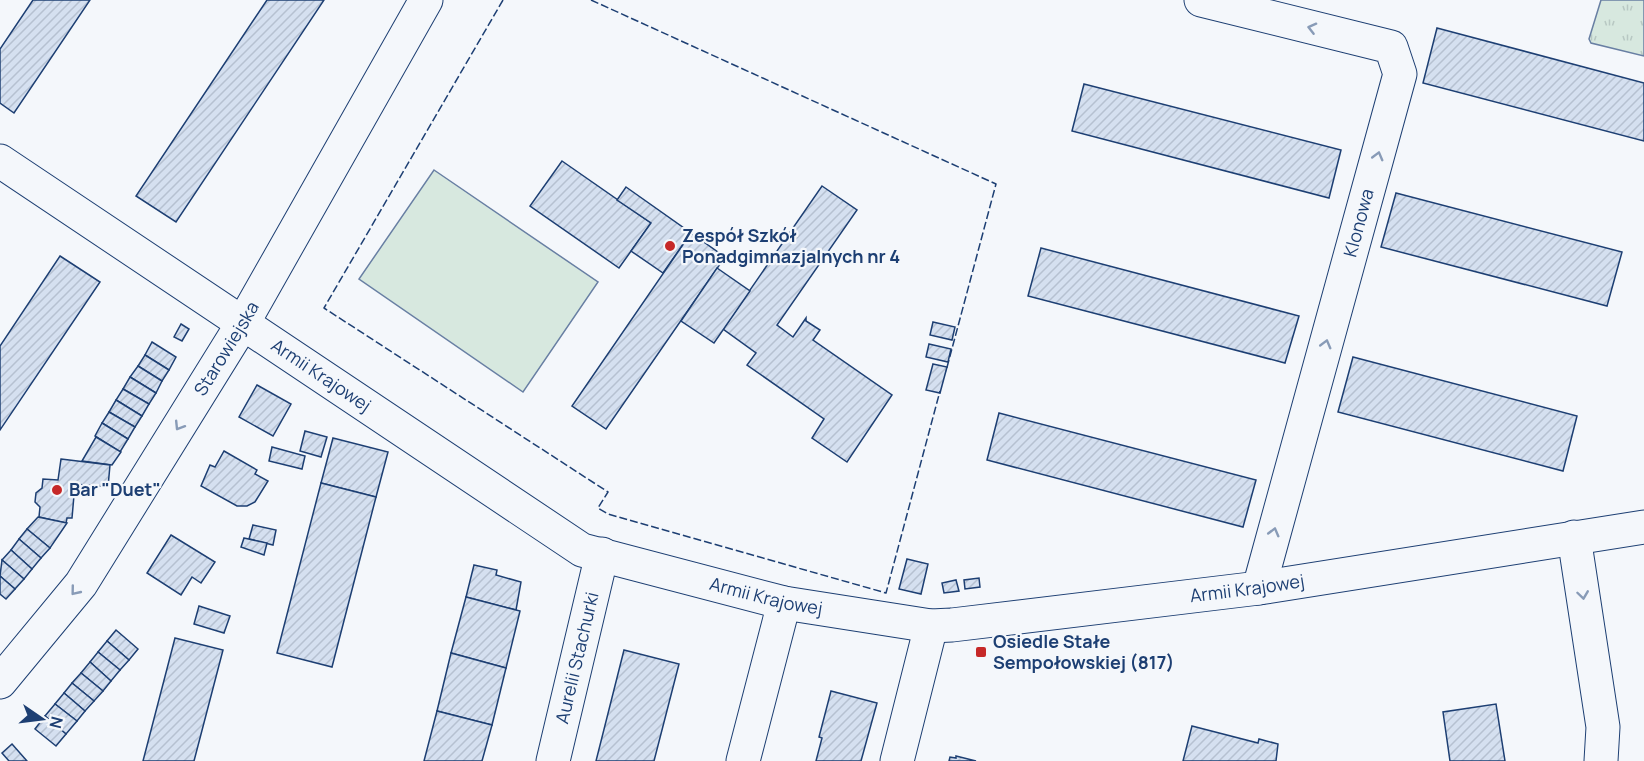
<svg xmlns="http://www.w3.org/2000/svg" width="1644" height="761" font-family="Manrope,sans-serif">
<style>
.grass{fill:url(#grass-tufts);stroke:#687fa3;stroke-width:1.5}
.pitch{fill:#d7e8df;stroke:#687fa3;stroke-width:1.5}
.building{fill:url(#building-hatch);stroke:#1d3f73;stroke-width:1.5}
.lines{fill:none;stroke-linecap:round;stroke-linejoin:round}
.minor-casing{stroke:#1d3f73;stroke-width:35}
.minor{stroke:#f4f7fb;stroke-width:33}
.fence{stroke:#1d3f73;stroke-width:1.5;stroke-dasharray:8 3;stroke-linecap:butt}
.oneway{stroke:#889bb7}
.poi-dot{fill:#c62828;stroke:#f4f7fb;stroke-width:2}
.labels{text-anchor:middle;stroke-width:4.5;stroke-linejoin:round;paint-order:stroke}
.street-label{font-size:18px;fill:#1d3f73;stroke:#f4f7fb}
.poi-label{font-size:18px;font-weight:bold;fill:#1d3f73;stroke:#f4f7fb;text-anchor:start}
</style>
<defs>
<pattern id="grass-tufts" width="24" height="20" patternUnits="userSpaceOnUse" patternTransform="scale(1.5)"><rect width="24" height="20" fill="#d7e8df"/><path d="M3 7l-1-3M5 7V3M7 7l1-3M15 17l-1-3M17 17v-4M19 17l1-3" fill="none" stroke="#b8c8c3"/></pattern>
<pattern id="building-hatch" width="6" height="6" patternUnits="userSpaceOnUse" patternTransform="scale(1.5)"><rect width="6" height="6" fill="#d5e0f0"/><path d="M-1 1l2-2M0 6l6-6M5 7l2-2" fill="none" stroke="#b6c1d1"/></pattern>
</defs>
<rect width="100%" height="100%" fill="#f4f7fb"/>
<polygon class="grass" points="1601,0 1644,0 1644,56 1591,43 1589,39"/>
<polygon class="pitch" points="434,170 598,282 523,392 359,279"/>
<g class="building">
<polygon points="33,0 90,0 14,113 0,103 0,49"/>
<polygon points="267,0 324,0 176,222 136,196"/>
<polygon points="1437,28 1644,83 1644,141 1423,83"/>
<polygon points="1084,84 1341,150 1329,198 1072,131"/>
<polygon points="562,161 651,223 619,268 530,206"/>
<polygon points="822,186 857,210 777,325 793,337 806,318 806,321 820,330 813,340 892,395 847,462 812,438 824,419 747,365 756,353 723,329"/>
<polygon points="626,187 691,233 663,273 631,251 651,223 617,200"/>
<polygon points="1396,193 1622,252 1607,306 1381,247"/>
<polygon points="691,233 725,257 606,429 572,406"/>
<polygon points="1041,248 1299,316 1285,363 1028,296"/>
<polygon points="60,256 100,282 0,430 0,346"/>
<polygon points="717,268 750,291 714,343 681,321"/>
<polygon points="933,322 955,327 952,340 930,335"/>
<polygon points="181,324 189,329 182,341 174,337"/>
<polygon points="152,342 176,357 169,370 145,355"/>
<polygon points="929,344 951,349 948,362 926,357"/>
<polygon points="145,355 169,370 162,381 138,366"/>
<polygon points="1353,357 1577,416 1563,471 1338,412"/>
<polygon points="933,364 947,367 940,393 926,390"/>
<polygon points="138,366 162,381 156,393 130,377"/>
<polygon points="130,377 156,393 149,404 123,389"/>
<polygon points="257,385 291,404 273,436 239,417"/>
<polygon points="123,389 149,404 142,416 116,400"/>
<polygon points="116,400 142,416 135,427 109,412"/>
<polygon points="109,412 135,427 128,439 102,423"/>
<polygon points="999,413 1256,480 1243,527 987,460"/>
<polygon points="102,423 128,439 120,452 95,436"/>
<polygon points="305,431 327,437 321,457 300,451"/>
<polygon points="96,437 121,452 112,465 82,461"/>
<polygon points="333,438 388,452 376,497 321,483"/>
<polygon points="272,447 305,456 302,469 269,461"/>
<polygon points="224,451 257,470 255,474 268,481 255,502 247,506 237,506 201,486 210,465 215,467"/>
<polygon points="61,459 110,465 108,487 75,484 72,518 67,518 66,523 39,517 40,507 35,502 36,493 42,488 43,479 58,480"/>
<polygon points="321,483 376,497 332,667 277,653"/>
<polygon points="38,517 67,523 50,548 27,529"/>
<polygon points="253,525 276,530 273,545 249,539"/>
<polygon points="27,529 50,548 41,558 19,539"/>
<polygon points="171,535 215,562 201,583 192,577 181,595 147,573"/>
<polygon points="244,538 267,543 264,555 241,547"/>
<polygon points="19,539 41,558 32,569 11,550"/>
<polygon points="11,550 32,569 24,579 2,560"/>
<polygon points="907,559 928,564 921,594 899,589"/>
<polygon points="2,560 24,579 15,589 0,576"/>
<polygon points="474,565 497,570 496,575 521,582 516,610 466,597"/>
<polygon points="0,576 15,589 6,599 0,594"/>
<polygon points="979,578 980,587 965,589 964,580"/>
<polygon points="956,580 959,591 944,593 942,583"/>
<polygon points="466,597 520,611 506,668 451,653"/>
<polygon points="199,606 230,616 224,633 194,624"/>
<polygon points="116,630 138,649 129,660 107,641"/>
<polygon points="175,638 223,650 194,761 143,761"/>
<polygon points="107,641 129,660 120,670 98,652"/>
<polygon points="624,650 679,664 654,761 596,761"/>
<polygon points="98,652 120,670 111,681 90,662"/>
<polygon points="451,653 506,668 492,725 437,711"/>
<polygon points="90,662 111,681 103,691 81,673"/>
<polygon points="81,673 103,691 94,701 72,683"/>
<polygon points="72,683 94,701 85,711 64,693"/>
<polygon points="831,691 877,703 861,761 816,761 822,738 819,737"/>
<polygon points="64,693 85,711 77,721 55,704"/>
<polygon points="55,704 77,721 66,734 45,716"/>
<polygon points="1496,704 1505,761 1450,761 1443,712"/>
<polygon points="437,711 492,725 482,761 424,761"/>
<polygon points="45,716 66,734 56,746 35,729"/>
<polygon points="1192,726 1258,743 1259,739 1278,744 1276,761 1183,761"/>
<polygon points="12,744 27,761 9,761 2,753"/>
<polygon points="956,756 976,761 949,761 950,757 956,758"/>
</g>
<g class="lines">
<defs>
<g id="minor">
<polyline points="1201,0 1391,47 1400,74 1259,588"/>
<path id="s1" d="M0,161L582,550L784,603L931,626L952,625L1259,588L1644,527"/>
<polyline points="1574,537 1603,727 1601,761"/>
<path id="s2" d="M0,682L81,584L243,323L426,0"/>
<path id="s3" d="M553,761L602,554"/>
<polyline points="743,761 784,603"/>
<polyline points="897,761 931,626"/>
</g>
</defs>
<use href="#minor" class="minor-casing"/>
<use href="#minor" class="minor"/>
<g class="fence">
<polyline points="503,0 324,308 608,492 598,508 608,514 886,593 940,391"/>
<polyline points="591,0 996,184 946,371"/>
</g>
</g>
<defs><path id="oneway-chevron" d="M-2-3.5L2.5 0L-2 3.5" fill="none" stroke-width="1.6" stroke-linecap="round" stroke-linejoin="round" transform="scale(1.5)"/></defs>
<g class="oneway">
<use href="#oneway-chevron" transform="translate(1312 28) rotate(-166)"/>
<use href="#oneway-chevron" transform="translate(1378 156) rotate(-75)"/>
<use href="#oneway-chevron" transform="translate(1326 344) rotate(-75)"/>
<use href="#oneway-chevron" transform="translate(179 426) rotate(122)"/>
<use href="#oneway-chevron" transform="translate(1274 532) rotate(-75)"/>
<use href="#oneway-chevron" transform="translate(75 591) rotate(129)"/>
<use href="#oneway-chevron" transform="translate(1583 595) rotate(82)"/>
</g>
<g class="poi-dot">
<circle cx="670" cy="246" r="6"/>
<circle cx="57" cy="490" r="6"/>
<rect x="975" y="646" width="12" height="12" rx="3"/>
</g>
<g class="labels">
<g class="street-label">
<text transform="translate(1359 223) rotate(-75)" y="6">Klonowa</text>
<text dy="6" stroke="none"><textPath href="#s2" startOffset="404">Starowiejska</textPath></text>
<text dy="6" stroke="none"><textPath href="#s1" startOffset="386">Armii Krajowej</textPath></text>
<text dy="6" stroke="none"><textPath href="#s1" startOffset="1376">Armii Krajowej</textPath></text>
<text dy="6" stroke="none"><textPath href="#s1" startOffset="890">Armii Krajowej</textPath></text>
<text dy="6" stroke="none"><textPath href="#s3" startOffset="106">Aurelii Stachurki</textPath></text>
</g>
<g class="poi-label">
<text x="682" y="242">Zespół Szkół<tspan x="682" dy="21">Ponadgimnazjalnych nr 4</tspan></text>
<text x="69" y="496">Bar "Duet"</text>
<text x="993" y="648">Osiedle Stałe<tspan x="993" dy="21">Sempołowskiej (817)</tspan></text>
</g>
</g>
<g transform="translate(42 719) rotate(104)" stroke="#f4f7fb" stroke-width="4.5" paint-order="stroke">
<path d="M0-4.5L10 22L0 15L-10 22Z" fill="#1d3f73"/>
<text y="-9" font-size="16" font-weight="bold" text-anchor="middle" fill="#1d3f73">N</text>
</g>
</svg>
